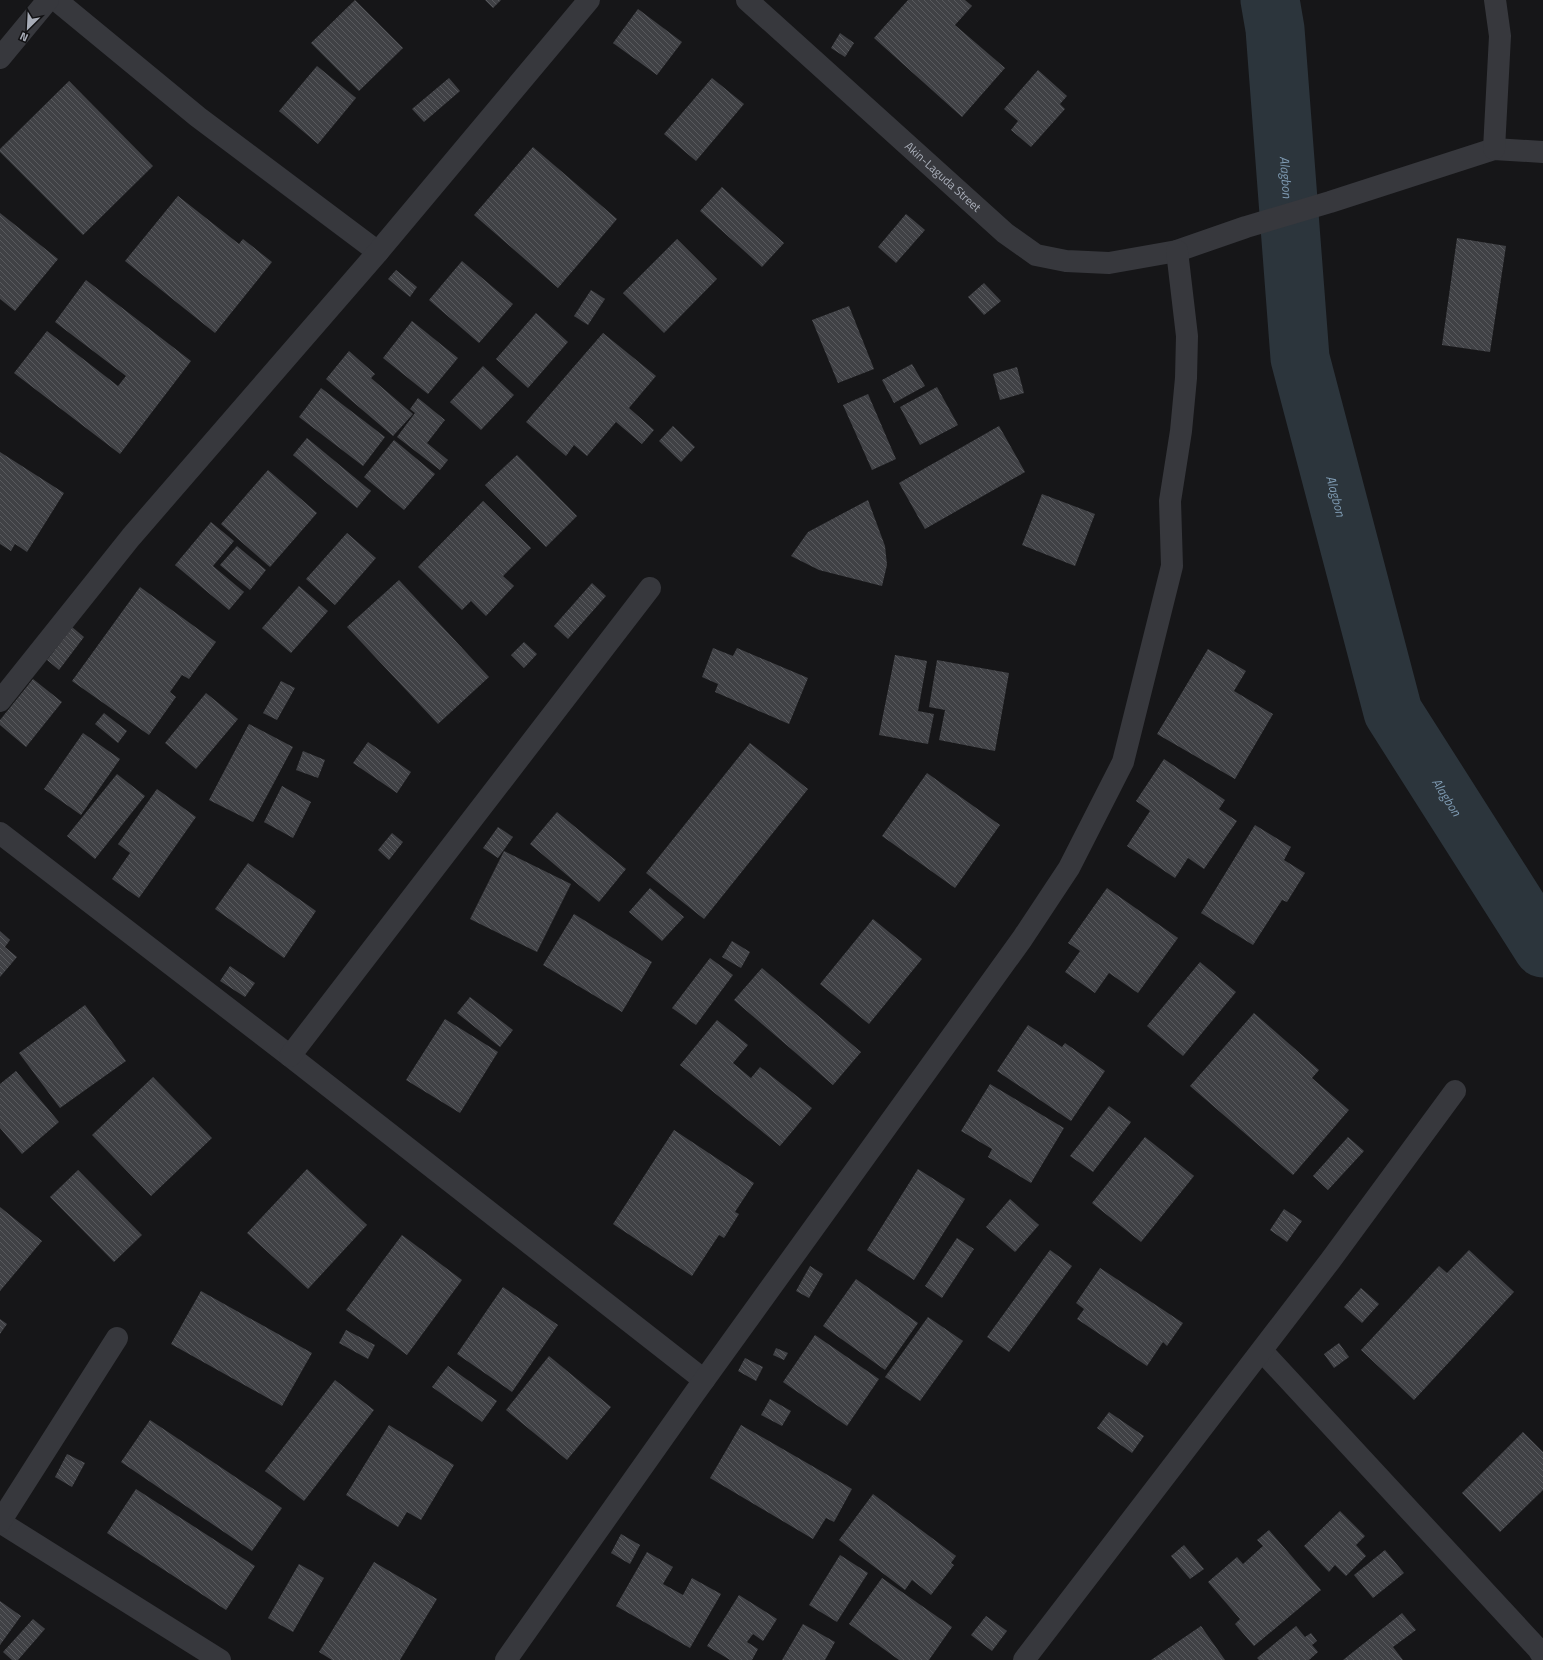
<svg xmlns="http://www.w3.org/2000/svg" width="1543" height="1660" font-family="'Titillium Web',sans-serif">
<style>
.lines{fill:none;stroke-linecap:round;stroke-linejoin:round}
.river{stroke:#2c353c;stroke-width:59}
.building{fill:url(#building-back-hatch)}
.street{stroke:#37383d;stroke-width:22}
.labels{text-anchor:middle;stroke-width:4;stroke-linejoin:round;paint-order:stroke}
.street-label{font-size:12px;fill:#a8adb8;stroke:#111113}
.water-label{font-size:13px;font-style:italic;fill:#7f9bb3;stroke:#111113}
</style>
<defs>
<pattern id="building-back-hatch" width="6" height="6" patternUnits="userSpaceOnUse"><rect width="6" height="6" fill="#404145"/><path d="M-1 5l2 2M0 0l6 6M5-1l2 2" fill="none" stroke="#595a5e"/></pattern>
</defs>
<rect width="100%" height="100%" fill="#161618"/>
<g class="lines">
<path class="river" id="s1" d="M1270,0L1275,29L1300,358L1393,712L1543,948"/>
</g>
<g class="building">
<polygon points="355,0 403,48 359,91 311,43"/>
<polygon points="485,0 501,0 493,8"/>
<polygon points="908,0 965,0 972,6 955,25 1005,68 962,117 874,38"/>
<polygon points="638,9 682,42 657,75 613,43"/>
<polygon points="840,33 854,43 845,57 831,48"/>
<polygon points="317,66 356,98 318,144 279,111"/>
<polygon points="1038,70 1067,96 1060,104 1065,109 1031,147 1011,130 1018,121 1004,109"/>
<polygon points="449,78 460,91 424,122 412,109"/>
<polygon points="712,78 744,104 696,161 664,134"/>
<polygon points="69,81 153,166 83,235 0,152 0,149"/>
<polygon points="533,147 617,219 558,288 474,215"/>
<polygon points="722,187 784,243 762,267 700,211"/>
<polygon points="178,196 239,244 243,239 272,262 215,333 125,261"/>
<polygon points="0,213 58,259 15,311 0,299"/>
<polygon points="906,214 925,230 896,263 878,247"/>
<polygon points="1457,238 1506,246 1490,352 1442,345"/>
<polygon points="677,239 717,279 664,333 623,293"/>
<polygon points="462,261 513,304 479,343 429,300"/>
<polygon points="396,270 417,287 410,297 388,279"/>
<polygon points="86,280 191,361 120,454 14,373 47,331 118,386 126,376 55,322"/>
<polygon points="984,283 1001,301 984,315 968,297"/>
<polygon points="591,290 605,299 588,325 574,316"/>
<polygon points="849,306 874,369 838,383 812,320"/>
<polygon points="536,313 568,342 528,388 496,359"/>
<polygon points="412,321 458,358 428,394 383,358"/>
<polygon points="603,333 656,376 629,408 654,430 642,444 616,422 587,456 574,445 566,456 526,422"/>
<polygon points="349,351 375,374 371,378 413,414 393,436 326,379"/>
<polygon points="912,364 925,386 894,403 882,380"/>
<polygon points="483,366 514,395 481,430 450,402"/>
<polygon points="1017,367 1024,393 1000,400 993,374"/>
<polygon points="937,387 958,425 920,445 900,407"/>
<polygon points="321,388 385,437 363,466 299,417"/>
<polygon points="868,394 896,459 872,470 843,405"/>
<polygon points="418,398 445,420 427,443 448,460 440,470 397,437 415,413 410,409"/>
<polygon points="673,426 695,447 681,462 659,441"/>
<polygon points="999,426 1025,472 925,529 899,483"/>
<polygon points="307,438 371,491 357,508 293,455"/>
<polygon points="394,440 435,474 404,510 364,477"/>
<polygon points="0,452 64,493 27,552 15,544 11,551 0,544"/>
<polygon points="517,455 577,516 546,547 485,485"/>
<polygon points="268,470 317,513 270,567 221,524"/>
<polygon points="1042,494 1095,514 1075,566 1022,545"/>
<polygon points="868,500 885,546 887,565 882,586 819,570 791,556 808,532"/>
<polygon points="483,501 531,548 503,576 514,586 486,616 471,601 462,610 418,567"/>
<polygon points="211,522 234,541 213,566 244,592 229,610 175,565"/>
<polygon points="347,533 376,558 335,605 306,579"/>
<polygon points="237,546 266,570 250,590 220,565"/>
<polygon points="399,580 489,677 438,724 347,627"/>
<polygon points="592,583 606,596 568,639 554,626"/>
<polygon points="299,586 328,611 291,653 262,628"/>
<polygon points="140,587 216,642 189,679 182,675 170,692 176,697 149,735 72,681"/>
<polygon points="72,627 84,637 59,670 47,660"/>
<polygon points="524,642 537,654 524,668 511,655"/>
<polygon points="713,648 733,656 737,648 808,678 789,724 715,692 718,684 702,677"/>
<polygon points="1208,649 1246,671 1234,691 1273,714 1235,779 1157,734"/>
<polygon points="895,655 927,661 918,711 934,714 928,744 879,735"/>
<polygon points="937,660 1009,673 995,751 939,740 945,710 929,707"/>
<polygon points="33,679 62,702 26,747 0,725 0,720"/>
<polygon points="281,681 295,688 277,720 263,713"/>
<polygon points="206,693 238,719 196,769 165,743"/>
<polygon points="104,713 127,731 118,743 95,724"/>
<polygon points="249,724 293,747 253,822 209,800"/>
<polygon points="83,733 120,759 81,815 44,789"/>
<polygon points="368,742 411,772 397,793 353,763"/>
<polygon points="750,743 808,789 704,919 646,873"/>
<polygon points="303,751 325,760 318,778 296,770"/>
<polygon points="1164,759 1225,800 1219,809 1237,821 1204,869 1188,858 1175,878 1127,846 1150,811 1136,801"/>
<polygon points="927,773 1000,825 955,888 882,836"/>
<polygon points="117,774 145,796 95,859 67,836"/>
<polygon points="282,786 311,802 293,838 264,822"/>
<polygon points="157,789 196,817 139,898 112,879 130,853 118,844"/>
<polygon points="557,812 626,869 599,902 530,844"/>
<polygon points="1255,825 1291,847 1284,860 1305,873 1287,902 1282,900 1253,945 1201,913"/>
<polygon points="498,827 513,837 498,858 483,848"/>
<polygon points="392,833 403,842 389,860 378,850"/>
<polygon points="504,851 571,884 537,952 470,919"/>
<polygon points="248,863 316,911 284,958 215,909"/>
<polygon points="650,888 684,917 662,941 629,912"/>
<polygon points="1107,888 1178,938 1138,993 1109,973 1095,993 1065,972 1080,951 1068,943"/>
<polygon points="574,914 652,962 622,1012 543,965"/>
<polygon points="873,919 922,959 869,1024 820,984"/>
<polygon points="0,931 10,940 5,947 17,957 0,977"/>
<polygon points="732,941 750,952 741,968 722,957"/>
<polygon points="710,958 733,975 696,1025 672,1008"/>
<polygon points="1200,962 1236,992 1183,1056 1147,1026"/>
<polygon points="230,966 255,983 245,997 220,981"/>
<polygon points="762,968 861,1052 833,1085 734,1000"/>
<polygon points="470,997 513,1030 500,1047 457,1013"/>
<polygon points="85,1005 126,1061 60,1108 19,1053"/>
<polygon points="1254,1013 1319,1070 1312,1078 1349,1110 1293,1175 1190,1086"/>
<polygon points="445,1019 498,1052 460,1113 406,1080"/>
<polygon points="717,1020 748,1045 733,1063 751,1078 760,1067 812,1108 780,1146 680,1065"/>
<polygon points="1028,1025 1062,1047 1065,1043 1105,1071 1071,1121 997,1071"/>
<polygon points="16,1071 59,1122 22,1154 0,1128 0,1084"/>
<polygon points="153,1077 212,1138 151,1196 92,1135"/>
<polygon points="990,1084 1064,1128 1031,1183 988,1157 992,1149 961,1131"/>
<polygon points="1109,1106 1131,1122 1093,1172 1070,1156"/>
<polygon points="674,1130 754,1183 735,1212 739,1214 724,1238 719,1235 692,1276 613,1224"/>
<polygon points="1145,1137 1194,1176 1141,1242 1092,1203"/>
<polygon points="1348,1137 1364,1151 1328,1190 1313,1176"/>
<polygon points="307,1169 367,1225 308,1289 247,1233"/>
<polygon points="918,1169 965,1199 914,1280 867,1250"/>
<polygon points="78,1170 142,1235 114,1262 50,1197"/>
<polygon points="1010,1199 1039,1225 1015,1252 986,1227"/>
<polygon points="0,1207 42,1241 0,1291"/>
<polygon points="1284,1209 1302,1221 1287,1242 1270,1230"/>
<polygon points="402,1235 462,1280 407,1355 346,1310"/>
<polygon points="957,1238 974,1249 942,1298 925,1286"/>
<polygon points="1050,1250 1072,1266 1009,1352 987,1337"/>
<polygon points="1469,1250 1514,1292 1414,1400 1361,1350 1439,1266 1447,1273"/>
<polygon points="810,1266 823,1274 809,1298 796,1291"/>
<polygon points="1100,1268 1183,1323 1167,1346 1163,1342 1147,1366 1077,1319 1084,1309 1076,1303"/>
<polygon points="856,1279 918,1323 885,1370 823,1326"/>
<polygon points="503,1287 558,1325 512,1392 457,1354"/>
<polygon points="1361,1288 1379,1304 1362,1323 1344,1307"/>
<polygon points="201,1291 312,1353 282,1406 171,1344"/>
<polygon points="928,1317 963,1341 920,1401 885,1377"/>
<polygon points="0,1319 7,1324 0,1334"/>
<polygon points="346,1330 375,1345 368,1359 339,1343"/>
<polygon points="815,1335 879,1379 847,1426 783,1382"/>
<polygon points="1339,1343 1349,1357 1334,1368 1324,1354"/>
<polygon points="776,1348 788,1353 784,1360 773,1355"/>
<polygon points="549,1356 611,1407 567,1460 506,1410"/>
<polygon points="745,1358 763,1367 756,1381 738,1371"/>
<polygon points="448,1366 497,1401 482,1422 432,1387"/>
<polygon points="335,1380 374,1410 304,1501 265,1471"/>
<polygon points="770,1399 791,1411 782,1426 761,1415"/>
<polygon points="1109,1412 1144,1436 1132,1453 1097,1428"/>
<polygon points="150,1420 282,1508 252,1551 121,1462"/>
<polygon points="389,1425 454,1465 421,1520 407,1512 398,1527 346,1495"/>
<polygon points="741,1425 852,1489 834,1522 826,1518 813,1539 710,1478"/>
<polygon points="1523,1432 1543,1452 1543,1490 1500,1532 1462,1493"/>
<polygon points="67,1454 85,1463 72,1487 55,1477"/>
<polygon points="136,1489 255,1566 226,1610 107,1533"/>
<polygon points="873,1494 956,1556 951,1563 954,1565 931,1595 912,1580 905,1590 839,1540"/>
<polygon points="1340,1511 1365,1536 1356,1545 1366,1556 1346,1576 1335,1565 1329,1572 1304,1546"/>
<polygon points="1269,1530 1321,1590 1254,1646 1235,1624 1240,1619 1208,1582 1237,1557 1243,1564 1263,1546 1257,1540"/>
<polygon points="621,1534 640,1545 630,1564 611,1553"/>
<polygon points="1184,1545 1204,1569 1190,1579 1171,1556"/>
<polygon points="1385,1550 1404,1573 1373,1598 1354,1575"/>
<polygon points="647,1552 673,1567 663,1584 683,1595 692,1578 721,1594 690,1648 616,1606"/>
<polygon points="840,1555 868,1573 837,1622 809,1605"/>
<polygon points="374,1562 437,1599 400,1660 332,1660 319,1652"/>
<polygon points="299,1564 324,1578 293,1632 268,1618"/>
<polygon points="882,1578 952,1627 929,1660 899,1660 849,1624"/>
<polygon points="739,1595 777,1619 763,1641 753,1634 747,1642 758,1649 752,1660 730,1660 707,1646"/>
<polygon points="0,1601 21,1616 0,1645"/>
<polygon points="1402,1613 1416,1630 1393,1647 1403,1660 1343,1660"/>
<polygon points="986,1616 1007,1631 992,1651 971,1635"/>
<polygon points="33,1619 45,1629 18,1660 12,1660 3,1652"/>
<polygon points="803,1624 835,1642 825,1660 782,1660"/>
<polygon points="1201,1626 1225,1660 1151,1660"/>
<polygon points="1296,1626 1305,1637 1311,1633 1317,1641 1312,1645 1318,1652 1309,1660 1259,1660 1257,1658"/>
</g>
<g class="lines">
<g class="street">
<polyline points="56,0 198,117 378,252"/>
<path id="s2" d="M747,0L1005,233L1036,255L1066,261L1109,263L1177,251L1246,227L1330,202L1494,149L1543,152"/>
<polyline points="0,58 48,0"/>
<polyline points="1494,149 1500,36 1495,0"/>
<polyline points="0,701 131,537 378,252 589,0"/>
<polyline points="0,833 290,1056 704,1380"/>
<polyline points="290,1056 650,588"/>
<polyline points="1262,1351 1538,1649 1543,1657"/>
<polyline points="0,1522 220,1660"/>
<polyline points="0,1522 117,1338"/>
<polyline points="506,1660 694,1394 1022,939 1069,868 1123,762 1172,566 1170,501 1181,431 1186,378 1187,336 1177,251"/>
<polyline points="1024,1660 1330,1261 1455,1091"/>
</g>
</g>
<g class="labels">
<g class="street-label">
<text dy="4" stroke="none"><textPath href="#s2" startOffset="264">Akin-Laguda Street</textPath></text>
</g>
<g class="water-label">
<text dy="5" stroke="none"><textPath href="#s1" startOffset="178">Alagbon</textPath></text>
<text dy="5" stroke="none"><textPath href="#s1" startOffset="502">Alagbon</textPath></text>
<text dy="5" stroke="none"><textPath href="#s1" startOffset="826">Alagbon</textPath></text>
</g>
</g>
<g transform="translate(28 28) rotate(204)" stroke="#111113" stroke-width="3" paint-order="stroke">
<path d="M0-3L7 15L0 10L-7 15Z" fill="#a8adb8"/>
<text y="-6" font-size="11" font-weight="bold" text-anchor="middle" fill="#a8adb8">N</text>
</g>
</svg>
